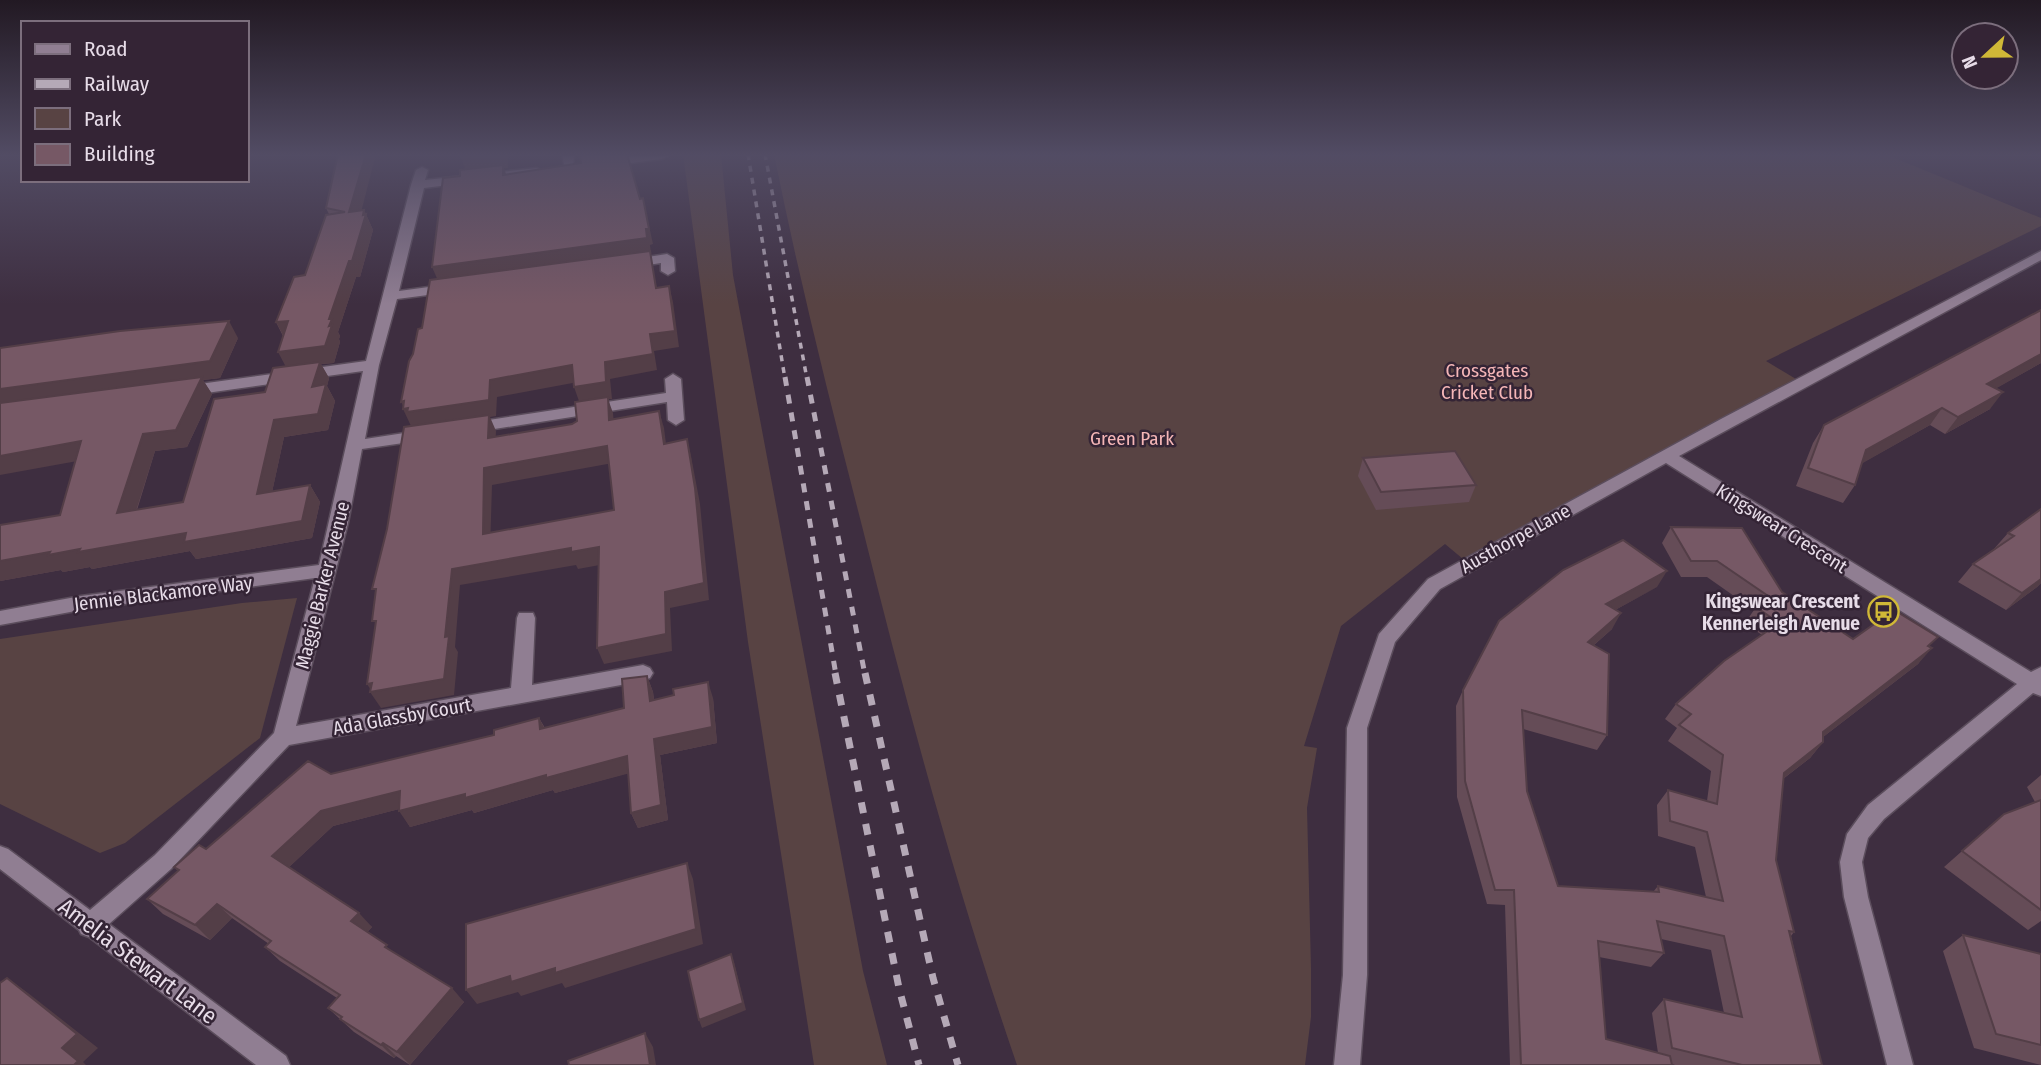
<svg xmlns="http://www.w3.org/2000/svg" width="2041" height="1065" font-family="'Fira Sans Condensed',sans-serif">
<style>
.green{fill:#584343}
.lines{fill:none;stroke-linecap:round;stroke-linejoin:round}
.minor-casing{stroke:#5b4d5c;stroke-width:3}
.minor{fill:#907e92;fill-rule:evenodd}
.rail-far2{stroke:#b5a9b7;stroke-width:3.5;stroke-dasharray:6 6;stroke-linecap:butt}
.rail-far1{stroke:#b5a9b7;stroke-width:5;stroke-dasharray:9 9;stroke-linecap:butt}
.rail{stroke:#b5a9b7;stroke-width:7;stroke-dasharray:11 11;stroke-linecap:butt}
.wall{fill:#654c57;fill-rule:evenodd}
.shaded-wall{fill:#533e47}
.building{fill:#765865;stroke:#533e47;stroke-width:2;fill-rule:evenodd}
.labels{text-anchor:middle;stroke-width:5;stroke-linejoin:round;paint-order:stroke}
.park-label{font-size:19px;fill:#f5b6b7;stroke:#342435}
.street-label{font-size:19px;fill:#e7dce8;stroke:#342435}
.poi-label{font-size:19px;font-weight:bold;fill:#e7dce8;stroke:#342435;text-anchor:end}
.near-street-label{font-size:23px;fill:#e7dce8;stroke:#342435}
</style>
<rect width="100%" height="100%" fill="#3e2e40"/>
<g class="green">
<polygon points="683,154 721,154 733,275 863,971 887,1065 814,1065 748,642"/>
<path d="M774,154H1885L2041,218V226L1766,361L1801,382L1469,564L1445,544L1341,626L1304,746L1317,748L1307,808L1311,968V1017L1305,1065H1017C956,888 907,707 862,526C830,402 799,279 774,154Z"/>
<polygon points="297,598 260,738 125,843 100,853 0,804 0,639 242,603"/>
</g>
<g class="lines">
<defs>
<g id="minor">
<polygon points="562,154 574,154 573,169 565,169"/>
<polygon points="647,154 668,156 662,159 607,166 601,163 607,160"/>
<polygon points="422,167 428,170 425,180 537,168 543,171 537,174 424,188 399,291 451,284 458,288 451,292 397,299 379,365 365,439 424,430 432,435 424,440 362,449 348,523 296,726 511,688 517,618 519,613 533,613 535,618 532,685 643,665 650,668 653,673 650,678 643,681 289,745 171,869 109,924 286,1056 290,1065 256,1065 89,937 81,934 79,930 0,869 0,846 8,849 90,910 155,855 274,733 315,578 81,610 0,625 0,611 81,596 319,565 363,371 185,396 177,391 185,386 366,361 411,185 416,170"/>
<polygon points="2041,251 2041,260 1679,456 2031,672 2041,667 2041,696 2033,693 1884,819 1868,838 1862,862 1868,897 1913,1065 1887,1065 1844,897 1840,862 1847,834 1868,805 2017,684 1666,463 1440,589 1395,642 1367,728 1367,975 1360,1065 1334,1065 1343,975 1347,728 1379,634 1428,579 1721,419"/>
<polygon points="667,254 674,258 675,271 668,275 661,271 661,263 628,268 621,264 628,260"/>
<polygon points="673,374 681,379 684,420 676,425 668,420 667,402 469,433 461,428 469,423 666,393 665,379"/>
</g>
</defs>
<use href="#minor" class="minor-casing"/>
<use href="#minor" class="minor"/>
<g class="rail-far2">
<polyline points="748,154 785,379"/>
<polyline points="765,154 807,379"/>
</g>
<g class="rail-far1">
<polyline points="785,377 836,675"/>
<polyline points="807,377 865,675"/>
</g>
<g class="rail">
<polyline points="835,673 899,988 919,1065"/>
<polyline points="865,673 933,978 958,1065"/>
</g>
</g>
<g class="wall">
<polygon points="326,208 364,210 373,230 360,277 356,277 338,332 340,336 339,339 340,342 334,363 321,364 329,378 327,386 335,401 328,430 284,437 272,492 310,485 320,502 312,538 196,559 190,551 92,569 90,567 63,572 61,570 0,581 0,525 60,515 238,338 220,378 203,380 212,394 187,447 155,451 137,510 183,502 265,392 286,366 283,336 276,322 305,275 329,214"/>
<polygon points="2041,310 2041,363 1996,388 1990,409 1945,434 1930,425 1862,463 1855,485 1843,503 1796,486 1813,443 1824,425"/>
<polygon points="1363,458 1476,485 1469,502 1376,510 1358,476"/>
<polygon points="2041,509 2041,583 2037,587 2006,610 1958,582 1973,564 1993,550 2008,533"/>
<path d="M1671,527L1782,592L1853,639L1930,647L1918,664L1823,737V742L1810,758L1783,779L1776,860L1794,932L1791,936L1822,1065H1675L1672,1064V1065H1510L1505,905L1487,904L1457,797L1456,706L1463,690L1657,587L1615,610L1612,629L1594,645L1607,735L1597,750L1523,729L1527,791L1558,886L1653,892L1658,886L1706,897L1695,847L1658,836L1657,805L1668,790L1707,801L1711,771L1668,741L1677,728L1665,719L1676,704L1762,635L1745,623L1754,610L1707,577H1681L1662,543ZM1661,939L1711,950L1724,1013L1664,999L1652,1013L1658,1053L1606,1039L1599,957L1651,967L1664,953Z"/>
<polygon points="647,676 653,692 654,700 713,698 717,743 660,755 668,820 638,828 631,813 628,773 555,793 553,790 474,813 472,810 410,827 399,809 333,826 289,867 372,927 367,932 393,952 464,1002 410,1065 396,1056 394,1058 354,1032 328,1008 337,998 280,961 265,947 269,944 232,918 210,940 163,914 147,899 178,871 174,867 206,849 331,774 494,735 539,718 545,728 624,708"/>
<polygon points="2041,775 2041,921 2028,930 1944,867 2004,814 2035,802 2027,787"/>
<polygon points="1963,935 2041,954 2041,1065 1974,1048 1943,951"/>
</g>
<g class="shaded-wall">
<polygon points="366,154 376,154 357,228 349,212"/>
<polygon points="486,154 508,154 508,168 504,168 508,180 466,172 461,157"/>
<polygon points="643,198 653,244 650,245 651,254 650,254 660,304 439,283 432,267 646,229"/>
<polygon points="364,210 373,230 360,277 356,277 338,332 340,336 339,339 340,342 334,363 321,364 329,378 327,386 335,401 328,430 284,437 268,511 257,494 274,420 287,369 278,352 329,319"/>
<polygon points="669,286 673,302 679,347 654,351 657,370 610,379 612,399 608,399 613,413 615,437 580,404 574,387 605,362 650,334"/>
<polygon points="229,321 238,338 220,378 203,380 212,394 187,447 155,451 130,530 117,513 143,434 0,407 0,389"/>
<polygon points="288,321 285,339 276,322"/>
<polygon points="2041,354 2041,363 1974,401 1987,384"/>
<polygon points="572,365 578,382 497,397 496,416 490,417 496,431 495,455 415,429 413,425 411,426 403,409 405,409 401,402 490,380"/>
<polygon points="2003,392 1990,409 1945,434 1958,417"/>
<polygon points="1942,408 1930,425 1854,468 1866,450"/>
<polygon points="659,411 664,428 668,460 664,444"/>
<polygon points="687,439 691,456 700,504 709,600 670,608 672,651 604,664 597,648 665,592"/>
<polygon points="81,441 94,458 0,475 0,456"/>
<polygon points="607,446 613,463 492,485 490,551 483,534 484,468"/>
<polygon points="310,485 320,502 312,538 196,559 190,551 92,569 90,567 63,572 61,570 0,581 0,561"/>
<polygon points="599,547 605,564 578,569 576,565 460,585 455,647 458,652 454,695 381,708 370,692 372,692 367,684 445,637 452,569 571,548"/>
<polygon points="1667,571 1657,587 1597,620 1606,604"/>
<polygon points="2041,579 2041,583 2037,587 2006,610 2022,593"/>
<polygon points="1621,613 1612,629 1579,658 1588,642"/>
<polygon points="1932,648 1918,664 1810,747 1823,732"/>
<polygon points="647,676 653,692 656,717 650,701"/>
<polygon points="708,682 713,698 717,743 660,755 668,820 638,828 631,813 654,739"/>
<polygon points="539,718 547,733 540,729"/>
<polygon points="1823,742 1810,758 1771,788 1784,773"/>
<polygon points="627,756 634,772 555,793 553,790 474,813 472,810 410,827 399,811 465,794"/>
<polygon points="400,791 411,806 333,826 285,871 272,856 321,811"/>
<polygon points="687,863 693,879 703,944 565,988 562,983 521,996 518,992 477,1004 466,990 510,976"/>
<polygon points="217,904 232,918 210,940 195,925"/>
<polygon points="359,913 372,927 363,936 351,921"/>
<polygon points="731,954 734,962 746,1010 702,1028 699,1020"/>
<polygon points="7,978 28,993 98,1048 83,1062 86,1065 74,1065"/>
<polygon points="452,988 464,1002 410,1065 397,1052"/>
<polygon points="645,1033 653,1047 656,1065 650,1065"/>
<polygon points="383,1043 396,1056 394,1058 381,1045"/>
</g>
<g class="building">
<polygon points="338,154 366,154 349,212 364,210 363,215 366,214 352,261 349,261 329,319 332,319 329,326 332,325 325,346 278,352 288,321 276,322 294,277 305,275 326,215 345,212 326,208"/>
<polygon points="461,154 486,154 461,157"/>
<polygon points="593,154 627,154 640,199 643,198 649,229 646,229 647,238 432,267 443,178 460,176 460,170 503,165 503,175 581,163 580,156"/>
<polygon points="650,251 656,288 669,286 675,331 650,334 653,354 605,362 606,382 574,387 572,365 490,380 489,400 407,412 408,408 403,409 404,401 401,402 409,361 413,354 418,329 422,328 430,280"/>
<polygon points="2041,310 2041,354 1987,384 2003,392 1958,417 1942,408 1866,450 1855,485 1808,468 1824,425"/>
<polygon points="229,321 210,361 0,389 0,348 120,331"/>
<polygon points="320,362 312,387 326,384 318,414 274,420 257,494 310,485 302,521 184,542 186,533 78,552 80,549 48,555 50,552 0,561 0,525 60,515 81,441 0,456 0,403 202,377 176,430 143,434 117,513 183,502 214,399 265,392 273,368"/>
<path d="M608,397L609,420L659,411L664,444L687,439L695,488L704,583L665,592L666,634L597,648L599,547L571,552V548L452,569L445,637L449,636L444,679L370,692L372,683L367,684L376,621H372L376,589H372L387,529L404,427L489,415L488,438L572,424L577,421L575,402ZM607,446L614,510L483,534L484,468Z"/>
<polygon points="1455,451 1476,485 1381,492 1363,458"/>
<polygon points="2041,509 2041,579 2022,593 1973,564 2014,536 2008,533"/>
<polygon points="1671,527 1742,528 1782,592 1853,639 1894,610 1938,637 1928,646 1932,648 1823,732 1823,742 1784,773 1776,860 1794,932 1789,931 1822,1065 1742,1065 1672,1048 1664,999 1742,1017 1724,936 1657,921 1664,953 1598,941 1606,1039 1670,1056 1672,1065 1521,1065 1514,890 1495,890 1465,781 1463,690 1499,621 1563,570 1623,540 1667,571 1606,604 1621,613 1588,642 1609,654 1607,735 1522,710 1527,791 1558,886 1659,892 1658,886 1723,901 1707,832 1670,821 1668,790 1717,804 1723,755 1679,725 1691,714 1676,704 1724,661 1779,623 1756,607 1771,598 1717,561 1691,561"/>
<polygon points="647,676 650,701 674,695 673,689 708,682 712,727 654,739 661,805 631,813 627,756 546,778 546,775 465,798 465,794 399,811 400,791 321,811 272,856 359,913 351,921 387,945 385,947 452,988 397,1052 383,1043 381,1045 340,1019 342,1017 328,1008 340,995 265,947 271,941 217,904 195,925 147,899 179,870 174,867 199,845 206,849 308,761 331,774 494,735 494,730 539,718 540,729 624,708 622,679"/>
<polygon points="2041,800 2041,910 1962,851 2004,814"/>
<polygon points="687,863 696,929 555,973 555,968 511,982 510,976 466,990 466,924"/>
<polygon points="1963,935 2041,954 2041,1045 1996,1034"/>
<polygon points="731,954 743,1003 699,1020 688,971"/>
<polygon points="7,978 77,1034 62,1048 78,1061 74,1065 0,1065 0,983"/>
<polygon points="645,1033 650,1065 569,1065 568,1061"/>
</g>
<linearGradient id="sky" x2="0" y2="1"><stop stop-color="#221923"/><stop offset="0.51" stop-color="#524c64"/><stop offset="1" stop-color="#524c64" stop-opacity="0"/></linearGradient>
<rect width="2041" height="304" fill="url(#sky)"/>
<defs>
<symbol id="bus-ring" viewBox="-11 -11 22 22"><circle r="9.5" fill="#342435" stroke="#d0b837" stroke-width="1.5"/><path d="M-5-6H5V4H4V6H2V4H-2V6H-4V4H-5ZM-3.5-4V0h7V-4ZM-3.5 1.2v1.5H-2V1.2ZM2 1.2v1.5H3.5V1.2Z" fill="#d0b837"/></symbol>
</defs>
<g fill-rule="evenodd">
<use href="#bus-ring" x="1866" y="594" width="35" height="35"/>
</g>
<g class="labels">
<g class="park-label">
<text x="1487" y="377">Crossgates<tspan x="1487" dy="22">Cricket Club</tspan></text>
<text x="1132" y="445">Green Park</text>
</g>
<g class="street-label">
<text transform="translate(1782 528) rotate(32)" y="7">Kingswear Crescent</text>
<text transform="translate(1515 538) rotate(-29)" y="7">Austhorpe Lane</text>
<text transform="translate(322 585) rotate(-76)" y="7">Maggie Barker Avenue</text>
<text transform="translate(163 593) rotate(-7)" y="7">Jennie Blackamore Way</text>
<text transform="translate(402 716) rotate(-10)" y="7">Ada Glassby Court</text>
</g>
<g class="poi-label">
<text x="1860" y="608">Kingswear Crescent<tspan x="1860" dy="22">Kennerleigh Avenue</tspan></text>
</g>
<g class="near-street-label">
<text transform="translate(138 961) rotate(37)" y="8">Amelia Stewart Lane</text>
</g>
</g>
<rect x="21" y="21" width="228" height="161" fill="#342435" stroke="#7c6e7d" stroke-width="2"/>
<rect x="35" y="44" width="35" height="10" fill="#907e92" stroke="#7c6e7d" stroke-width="2"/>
<text x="84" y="56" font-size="21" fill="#e7dce8">Road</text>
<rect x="35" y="79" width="35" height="10" fill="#b5a9b7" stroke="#7c6e7d" stroke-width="2"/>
<text x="84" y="91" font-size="21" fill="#e7dce8">Railway</text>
<rect x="35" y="108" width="35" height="21" fill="#584343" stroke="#7c6e7d" stroke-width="2"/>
<text x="84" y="126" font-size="21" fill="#e7dce8">Park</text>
<rect x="35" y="144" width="35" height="21" fill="#765865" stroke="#7c6e7d" stroke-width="2"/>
<text x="84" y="161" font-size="21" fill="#e7dce8">Building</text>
<g transform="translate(1985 56) rotate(248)"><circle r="33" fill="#342435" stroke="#7c6e7d" stroke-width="2"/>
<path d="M0-5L12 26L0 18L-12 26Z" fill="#d0b837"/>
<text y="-10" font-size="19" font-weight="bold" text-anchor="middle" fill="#e7dce8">N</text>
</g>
</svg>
